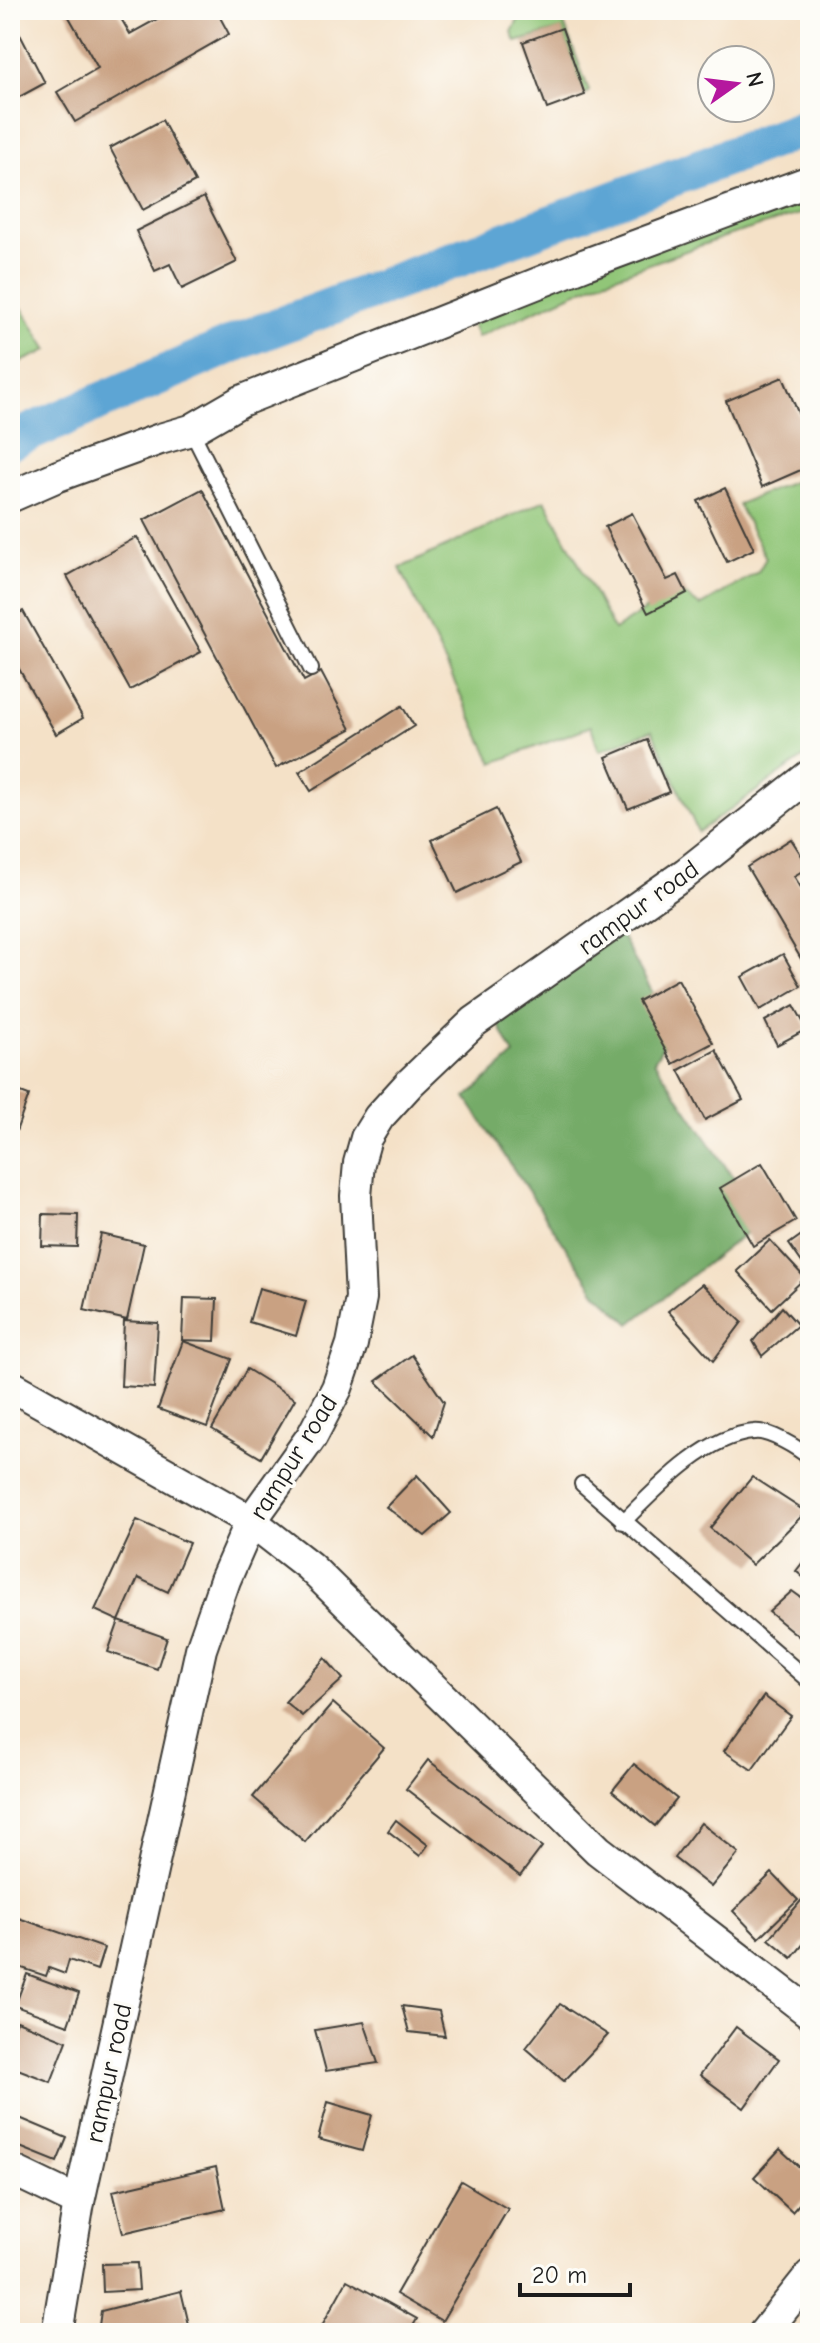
<svg xmlns="http://www.w3.org/2000/svg" width="820" height="2343" font-family="'Comic Neue',sans-serif">
<style>
.green{fill:#91c678;stroke:#56714a;stroke-width:2}
.forest{fill:#74ab68;stroke:#486442;stroke-width:2}
.lines{fill:none;stroke-linecap:round;stroke-linejoin:round}
.canal{stroke:#5da5d4;stroke-width:38}
.building{fill:#c9a182}
.service-casing{stroke:#3c3a36;stroke-width:18}
.minor-casing{stroke:#3c3a36;stroke-width:34}
.service{stroke:#fff;stroke-width:14}
.minor{stroke:#fff;stroke-width:30}
.labels{text-anchor:middle;stroke-width:7;stroke-linejoin:round;paint-order:stroke}
.street-label{font-size:26px;fill:#1c1c1c;stroke:#fdfcf7}
</style>
<rect width="100%" height="100%" fill="#fdfcf7"/>
<filter id="ink" filterUnits="userSpaceOnUse"><feTurbulence type="fractalNoise" baseFrequency=".0125" numOctaves="2"/><feDisplacementMap in="SourceGraphic" scale="16" xChannelSelector="R" yChannelSelector="G"/><feConvolveMatrix kernelMatrix="1 2 1 2 8 2 1 2 1" color-interpolation-filters="sRGB"/></filter>
<filter id="wash" filterUnits="userSpaceOnUse"><feTurbulence type="fractalNoise" baseFrequency=".006" numOctaves="4" result="noise"/><feDisplacementMap in="SourceGraphic" scale="32" xChannelSelector="R" yChannelSelector="G"/><feGaussianBlur stdDeviation="1.8" result="paint"/><feColorMatrix in="noise" values="0 0 0 0 0 0 0 0 0 0 0 0 0 0 0 0 0 1.4 0 .05"/><feComposite in="paint" operator="in"/></filter>
<g filter="url(#wash)">
<rect width="100%" height="100%" fill="#f4e1c7"/>
<g class="green">
<polygon points="523,10 559,10 589,91 585,95 562,29 516,42 512,32"/>
<polygon points="810,186 810,211 730,235 599,282 477,337 469,317"/>
<polygon points="10,289 48,350 10,367"/>
<polygon points="810,475 810,753 698,832 652,730 599,751 591,726 493,763 400,568 545,500 614,630 677,589 700,606 758,572 766,558 738,504"/>
</g>
<polygon class="forest" points="615,925 673,1029 654,1061 762,1220 630,1324 596,1292 466,1098 514,1055 494,1016"/>
<g class="lines">
<polyline class="canal" points="10,441 247,338 810,126"/>
</g>
<g id="blocks">
<g class="building">
<polygon points="65,10 116,10 130,34 168,13 167,10 216,10 229,34 75,122 57,92 98,68"/>
<polygon points="10,15 45,83 10,102"/>
<polygon points="562,28 585,95 547,109 523,42"/>
<polygon points="162,120 195,182 143,210 110,148"/>
<polygon points="204,197 237,262 182,289 170,264 155,271 136,231"/>
<polygon points="783,377 810,441 810,466 762,487 726,401"/>
<polygon points="725,488 754,549 727,562 698,501"/>
<polygon points="202,489 304,681 321,672 351,729 276,768 144,520"/>
<polygon points="632,513 667,580 678,575 687,593 648,613 605,527"/>
<polygon points="137,537 201,652 130,690 67,576"/>
<polygon points="23,611 83,718 56,734 10,653 10,618"/>
<polygon points="402,706 414,726 311,791 299,772"/>
<polygon points="647,740 669,792 628,809 606,757"/>
<polygon points="496,809 521,862 457,893 432,840"/>
<polygon points="791,839 809,867 794,876 810,902 810,974 747,867"/>
<polygon points="783,954 801,986 760,1010 742,977"/>
<polygon points="678,979 713,1043 673,1064 638,1001"/>
<polygon points="794,1005 807,1029 777,1045 765,1021"/>
<polygon points="716,1050 743,1100 705,1120 679,1070"/>
<polygon points="10,1088 29,1095 14,1137 10,1136"/>
<polygon points="762,1163 796,1221 753,1246 720,1188"/>
<polygon points="43,1214 78,1215 77,1247 42,1246"/>
<polygon points="810,1229 810,1274 789,1244"/>
<polygon points="101,1234 144,1244 127,1320 84,1310"/>
<polygon points="770,1240 805,1278 772,1309 737,1271"/>
<polygon points="702,1284 742,1322 713,1361 668,1311"/>
<polygon points="259,1288 306,1301 296,1336 249,1322"/>
<polygon points="184,1298 217,1299 215,1341 182,1340"/>
<polygon points="782,1307 798,1325 762,1356 753,1341"/>
<polygon points="124,1321 158,1323 154,1388 121,1386"/>
<polygon points="183,1341 232,1359 207,1427 158,1409"/>
<polygon points="412,1355 444,1402 433,1436 376,1381"/>
<polygon points="247,1369 295,1399 261,1458 212,1429"/>
<polygon points="417,1475 451,1513 425,1536 386,1507"/>
<polygon points="752,1477 806,1512 752,1565 710,1528"/>
<polygon points="137,1520 189,1543 168,1592 138,1578 119,1621 95,1610"/>
<polygon points="810,1553 810,1583 796,1571"/>
<polygon points="792,1591 810,1604 808,1644 769,1612"/>
<polygon points="119,1621 167,1638 157,1669 108,1652"/>
<polygon points="325,1658 343,1679 302,1716 285,1702"/>
<polygon points="764,1696 791,1716 752,1770 724,1751"/>
<polygon points="333,1703 384,1748 305,1842 253,1797"/>
<polygon points="428,1760 542,1847 520,1876 406,1789"/>
<polygon points="634,1764 677,1799 655,1826 612,1791"/>
<polygon points="396,1820 428,1845 420,1856 388,1831"/>
<polygon points="701,1823 739,1853 711,1887 674,1858"/>
<polygon points="772,1873 798,1900 759,1938 733,1911"/>
<polygon points="810,1890 810,1936 792,1958 769,1939"/>
<polygon points="10,1915 104,1948 97,1970 69,1960 65,1974 49,1968 46,1976 10,1964"/>
<polygon points="27,1974 79,1993 68,2025 15,2006"/>
<polygon points="560,2004 608,2035 564,2081 526,2048"/>
<polygon points="402,2006 439,2011 445,2036 409,2032"/>
<polygon points="17,2021 67,2041 51,2082 10,2066 10,2038"/>
<polygon points="364,2022 378,2063 326,2071 315,2030"/>
<polygon points="736,2027 779,2059 744,2108 700,2075"/>
<polygon points="328,2102 372,2115 362,2151 318,2139"/>
<polygon points="10,2114 67,2138 57,2162 10,2143"/>
<polygon points="780,2149 810,2177 810,2192 792,2212 754,2177"/>
<polygon points="216,2167 225,2209 123,2233 113,2191"/>
<polygon points="461,2181 508,2209 442,2321 396,2294"/>
<polygon points="137,2263 139,2290 103,2292 102,2264"/>
<polygon points="347,2280 417,2319 409,2333 332,2333 321,2327"/>
<polygon points="181,2291 191,2333 98,2333 101,2311"/>
</g>
</g>
</g>
<g filter="url(#ink)">
<use href="#blocks" fill-opacity="0" stroke="#3c3a36" stroke-width="2"/>
<g class="lines">
<defs>
<g id="service">
<polyline points="191,430 311,669"/>
<polyline points="582,1484 810,1682"/>
<path d="M623,1522C656,1489 706,1435 754,1432C769,1430 798,1448 810,1458"/>
</g>
<g id="minor">
<polyline points="10,497 58,476 160,439 191,430 241,401 586,264 810,181"/>
<polyline points="10,1385 251,1521 309,1566 598,1850 810,2013"/>
<polyline points="10,2169 79,2202"/>
<polyline points="57,2333 79,2202 201,1649 225,1580 251,1521 312,1436 337,1388 352,1344 361,1298 356,1196 359,1163 366,1138 379,1117 410,1083 474,1022 686,873 810,775"/>
<polyline points="764,2333 810,2275"/>
</g>
</defs>
<use href="#service" class="service-casing"/>
<use href="#minor" class="minor-casing"/>
<use href="#service" class="service"/>
<use href="#minor" class="minor"/>
</g>
</g>
<g class="labels">
<g class="street-label">
<text transform="translate(638 907) rotate(-36)" y="9">rampur road</text>
<text transform="translate(293 1457) rotate(-58)" y="9">rampur road</text>
<text transform="translate(108 2073) rotate(-78)" y="9">rampur road</text>
</g>
</g>
<rect width="820" height="2343" fill="none" stroke="#fdfcf7" stroke-width="40"/>
<g transform="translate(736 84) rotate(76)"><circle r="38" fill="#fdfcf7" stroke="#a3a29f" stroke-width="2"/>
<path d="M0-6L14 30L0 20L-14 30Z" fill="#b5179e"/>
<text y="-12" font-size="22" font-weight="bold" text-anchor="middle" fill="#1c1c1c">N</text>
</g>
<path d="M520 2283v12h110v-12" fill="none" stroke="#1c1c1c" stroke-width="4"/>
<text x="532" y="2283" font-size="24" fill="#1c1c1c" stroke="#fdfcf7" stroke-width="6" paint-order="stroke">20 m</text>
</svg>
